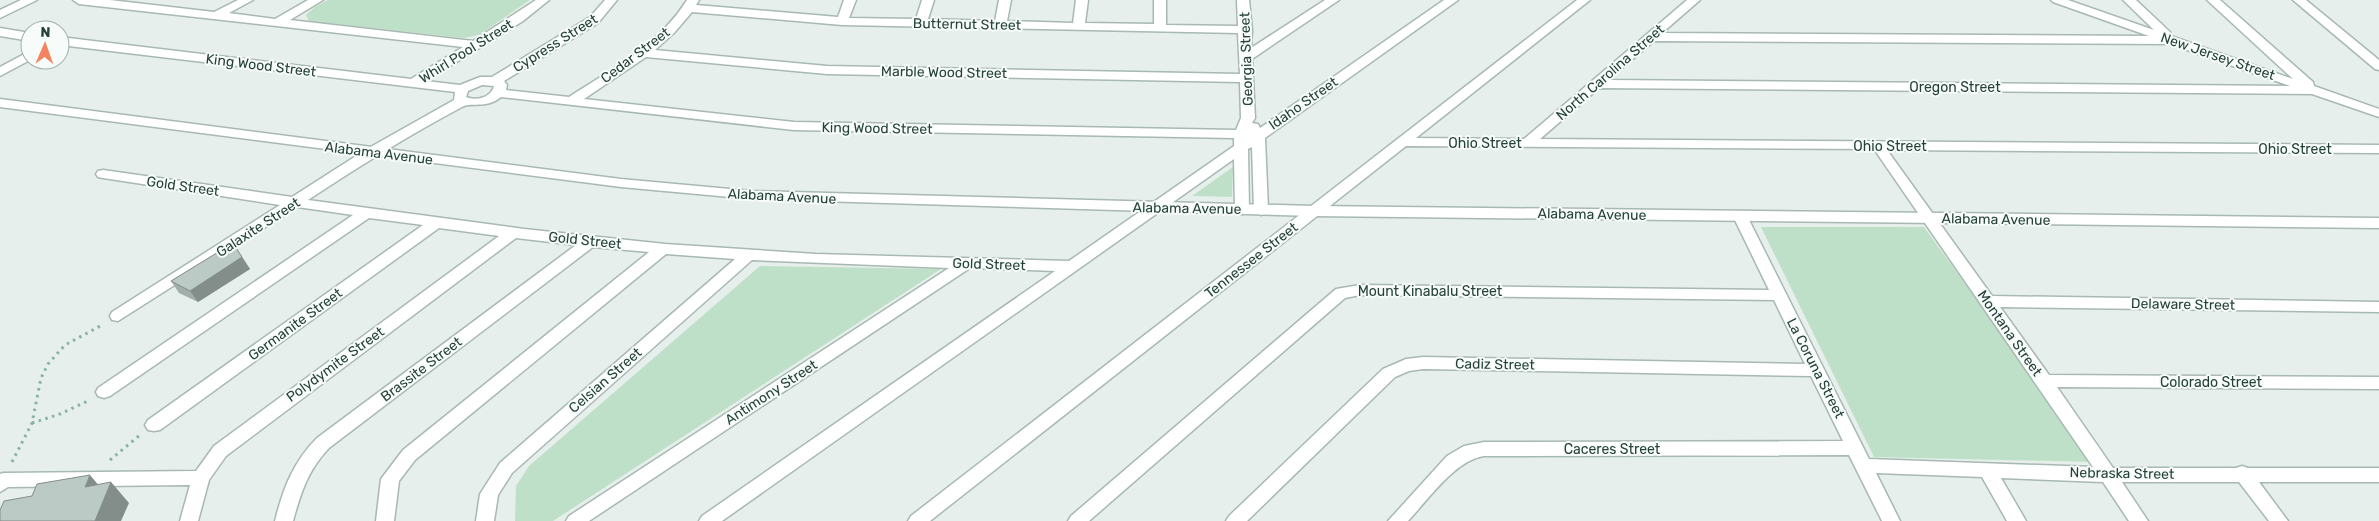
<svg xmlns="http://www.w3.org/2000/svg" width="2379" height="521" font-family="Rubik,sans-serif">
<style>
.green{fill:#bfe0c8}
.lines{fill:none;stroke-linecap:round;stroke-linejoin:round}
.minor-casing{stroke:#a8b8b2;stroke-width:3}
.tertiary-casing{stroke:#a8b8b2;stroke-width:3}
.path{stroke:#86b3a5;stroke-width:3;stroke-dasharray:2.5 4.5;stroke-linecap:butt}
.minor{fill:#fff;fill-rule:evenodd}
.tertiary{fill:#fff;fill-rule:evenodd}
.wall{fill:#a1aea9}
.shaded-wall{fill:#838d89}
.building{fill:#bbcac4;stroke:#838d89}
.labels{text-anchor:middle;stroke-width:4;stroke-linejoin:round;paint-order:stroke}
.street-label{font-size:14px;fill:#24423a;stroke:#f7fbf9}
</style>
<rect width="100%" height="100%" fill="#e6efeb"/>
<g class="green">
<polygon points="328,0 530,0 479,35 463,38 309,21 306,15 315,7"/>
<polygon points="1233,167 1232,197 1192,196"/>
<polygon points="1761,227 1924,227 2094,462 1874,457"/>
<polygon points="760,266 941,269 553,521 515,521 516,486 529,466"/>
</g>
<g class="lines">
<defs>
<g id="minor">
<polygon points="21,0 37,0 0,18 0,10"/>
<path d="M73,0H110L214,12L238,0H253L229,13L275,19L308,0H323L290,20L473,41L536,0H549L523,21L426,81L460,85L480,77H492L590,17L605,0H617L598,23L504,81L507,85L506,90L569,97C612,69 659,45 687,0H699L696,5L838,17L844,0H856L849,18L916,19L922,0H934L928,19L995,21L999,0H1011L1007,21L1073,23L1076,0H1088L1085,23L1154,24V0H1166V25L1238,26L1237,0H1249L1252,30L1251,48L1325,0H1339L1252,59L1255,118L1252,123L1258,124L1260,128L1444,0H1458L1265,138L1268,210L1266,213L1261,215L1254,210L1252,147L1248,149L1249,209L1247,212L1242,214L1235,209L1234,159L722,521H699L702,516L1055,271L970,268L589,521H566L569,516L949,268L752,260L512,473L498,495L494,521H476L480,494L500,463L735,259L666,254L415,460L399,481L394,521H376L381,479L403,450L649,252L593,247L329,448C308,470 301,492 293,521H275C283,489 293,462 317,438L576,245L516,238L226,456L209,480L198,521H180L190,485L8,487L0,492V474L3,473L196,471L214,446L499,236L439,228L160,430L154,431L148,430L145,425L148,420L423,225L369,218L110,396L104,398L98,396L96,392L98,388L353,215L297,207L118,321L112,320L110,316L112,312L280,205L103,178L98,177L96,174L98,171L103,170L292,197L367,149L454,100L455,92L60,45V37L411,79L463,47L79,4ZM692,12L842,25L1238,33L1240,74L827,66L655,50L674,33ZM646,57L827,74L1240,82L1241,118L1236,130L794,122L584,99ZM482,85L494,86C491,98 476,101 466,97L468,91ZM501,97L794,130L1234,138V146L1069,261L816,254L665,244L524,229L308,200C358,167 409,135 462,107C471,101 485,110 501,97Z"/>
<path d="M1577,0H1590L1416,138L1524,139L1687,0H1700L1662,33L2149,36L2053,2L2051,0H2068L2154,30L2123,0H2136L2170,32L2171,36L2293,79L2207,0H2220L2313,82L2314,86L2379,109V117L2312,94L1599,88L1540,139L2379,145V153L1887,150L1992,296L2379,302V312L2000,307L2049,375L2379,377V389L2057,387L2113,468H2236L2242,466L2248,468H2379V482H2259L2288,521H2269L2239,482H2122L2148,521H2129L2103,482L2001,478L2026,521H2007L1982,477L1876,473L1900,521H1882L1849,455L1484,456C1455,460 1428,500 1408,521H1388L1447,456L1464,446L1484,442L1843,441L1811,376L1423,369L1409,371L1395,377L1247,521H1226L1229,516L1383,369L1406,359L1423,357L1805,364L1774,300L1360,295L1345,298L1089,521H1068L1071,516L1336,289L1360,285L1769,290L1733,216L1740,211L1747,216L1869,459L2093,467L1874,149L1406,146L930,521H908L911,516ZM1654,41L2170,44L2290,86L1608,80Z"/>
<polygon points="2293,0 2306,0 2379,60 2379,70 2375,69"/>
<polygon points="0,28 30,33 30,41 0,36"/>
<polygon points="30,51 30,60 0,76 0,67"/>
</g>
<polygon id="tertiary" points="0,99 621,179 752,191 1314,206 2379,218 2379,228 1314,216 752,199 621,187 0,107"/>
</defs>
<use href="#minor" class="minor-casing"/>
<use href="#tertiary" class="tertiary-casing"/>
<g class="path">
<polyline points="32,423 60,414 90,400"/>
<polyline points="110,460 140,435"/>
<polyline points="12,462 32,423 41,378 48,364 65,345 102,325"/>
</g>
<use href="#minor" class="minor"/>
<use href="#tertiary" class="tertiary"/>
</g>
<polygon class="wall" points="233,243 250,269 198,302 179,293 171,281"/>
<g class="shaded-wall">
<polygon points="242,257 250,269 198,302 190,291"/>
<polygon points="90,475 106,494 111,482 129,503 121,521 95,521 85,487"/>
</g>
<g class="building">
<polygon points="233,243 242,257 190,291 171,281"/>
<polygon points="90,475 85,487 111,482 95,521 0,521 0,510 4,501 32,496 37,484"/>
</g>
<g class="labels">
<g class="street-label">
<text transform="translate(967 24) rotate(1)" y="5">Butternut Street</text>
<text transform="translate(555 43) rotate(-32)" y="5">Cypress Street</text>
<text transform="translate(466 51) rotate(-32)" y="5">Whirl Pool Street</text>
<text transform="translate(635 55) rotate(-37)" y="5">Cedar Street</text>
<text transform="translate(2218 56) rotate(19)" y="5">New Jersey Street</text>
<text transform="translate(1246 59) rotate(-92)" y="5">Georgia Street</text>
<text transform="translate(261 65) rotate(7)" y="5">King Wood Street</text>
<text transform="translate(944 72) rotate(1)" y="5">Marble Wood Street</text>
<text transform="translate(1610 72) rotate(-41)" y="5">North Carolina Street</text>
<text x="1955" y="92">Oregon Street</text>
<text transform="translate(1303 103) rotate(-35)" y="5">Idaho Street</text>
<text transform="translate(877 128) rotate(1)" y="5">King Wood Street</text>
<text x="1485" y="148">Ohio Street</text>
<text x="1890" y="151">Ohio Street</text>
<text x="2295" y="154">Ohio Street</text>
<text transform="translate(379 153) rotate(7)" y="5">Alabama Avenue</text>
<text transform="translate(183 186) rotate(8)" y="5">Gold Street</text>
<text transform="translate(782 196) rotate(3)" y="5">Alabama Avenue</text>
<text transform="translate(1187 208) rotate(1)" y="5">Alabama Avenue</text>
<text transform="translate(1592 214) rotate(1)" y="5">Alabama Avenue</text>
<text transform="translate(1996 219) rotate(1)" y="5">Alabama Avenue</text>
<text transform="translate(258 227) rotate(-33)" y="5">Galaxite Street</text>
<text transform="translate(585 240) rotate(6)" y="5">Gold Street</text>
<text transform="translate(1251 260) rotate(-38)" y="5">Tennessee Street</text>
<text transform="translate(989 264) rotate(2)" y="5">Gold Street</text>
<text x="1430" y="296">Mount Kinabalu Street</text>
<text transform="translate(2183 304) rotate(1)" y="5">Delaware Street</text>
<text transform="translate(295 324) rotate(-36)" y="5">Germanite Street</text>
<text transform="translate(2010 333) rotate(55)" y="5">Montana Street</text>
<text transform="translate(335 364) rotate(-36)" y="5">Polydymite Street</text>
<text transform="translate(1495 364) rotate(1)" y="5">Cadiz Street</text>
<text transform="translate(1816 368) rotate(63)" y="5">La Coruna Street</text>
<text transform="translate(421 369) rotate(-37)" y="5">Brassite Street</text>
<text transform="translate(605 380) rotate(-41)" y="5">Celsian Street</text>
<text x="2211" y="387">Colorado Street</text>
<text transform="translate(771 392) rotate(-33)" y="5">Antimony Street</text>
<text x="1612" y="454">Caceres Street</text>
<text transform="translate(2122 473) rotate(1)" y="5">Nebraska Street</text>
</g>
</g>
<g transform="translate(45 45) rotate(2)"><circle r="24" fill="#f7fbf9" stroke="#a3b1ad"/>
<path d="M0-4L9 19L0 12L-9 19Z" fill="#f4845f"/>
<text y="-8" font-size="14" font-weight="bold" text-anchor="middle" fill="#24423a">N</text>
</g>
</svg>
